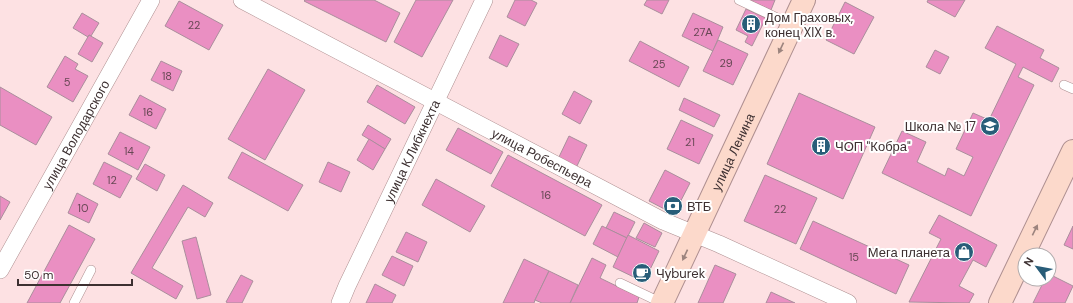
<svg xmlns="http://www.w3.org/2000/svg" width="1073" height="303" font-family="'DM Sans',sans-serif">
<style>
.building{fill:#ea8fc2;stroke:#aa8e9c}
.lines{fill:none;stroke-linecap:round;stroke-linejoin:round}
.lane-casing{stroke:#ae8f90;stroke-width:10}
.street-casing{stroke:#ae8f90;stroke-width:18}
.secondary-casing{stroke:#ae8f90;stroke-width:24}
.lane{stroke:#fff;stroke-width:9}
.street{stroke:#fff;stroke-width:17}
.secondary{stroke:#fcd9cb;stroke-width:22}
.oneway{fill:#9c847e}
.labels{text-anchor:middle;stroke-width:4;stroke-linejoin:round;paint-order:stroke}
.number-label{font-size:11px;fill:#684855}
.poi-label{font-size:13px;fill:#3d3031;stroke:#fff;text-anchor:start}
.street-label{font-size:13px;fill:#3d3031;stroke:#fff}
</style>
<rect width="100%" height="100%" fill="#fde1e3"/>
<g class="building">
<polygon points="305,0 374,0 400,13 386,42 304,1"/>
<polygon points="416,0 453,0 422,57 394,42"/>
<polygon points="515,0 531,0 537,3 525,26 507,17"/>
<polygon points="647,0 669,0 662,14 644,5"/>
<polygon points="749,0 775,0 771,10"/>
<polygon points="928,0 965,0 955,17 927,2"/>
<polygon points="179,1 223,25 209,50 165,26"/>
<polygon points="845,2 874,17 854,54 826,40"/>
<polygon points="746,9 766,18 752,46 745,42 748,36 736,30"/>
<polygon points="82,13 99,23 91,36 89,35 88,37 73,28"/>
<polygon points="693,13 723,27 713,51 682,36"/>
<polygon points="997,26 1044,50 1040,58 1059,68 1052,82 1023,67 1018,77 1034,85 971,216 882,173 902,131 926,142 917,162 945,176 948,168 964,176 973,157 956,149 973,113 989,120 1016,64 985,48"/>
<polygon points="89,35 103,43 92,62 78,54"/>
<polygon points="500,35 519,44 507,67 489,58"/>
<polygon points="718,40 748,54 733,85 703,71"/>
<polygon points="640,41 689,67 679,87 629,61"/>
<polygon points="935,50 949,57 940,74 926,67"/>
<polygon points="65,56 78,64 75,69 88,76 73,102 47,87"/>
<polygon points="161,61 182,71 173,91 151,80"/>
<polygon points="268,69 305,90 265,160 228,139"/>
<polygon points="377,85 415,107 405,124 367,102"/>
<polygon points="0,87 52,117 36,145 0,125"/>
<polygon points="574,91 592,101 580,124 562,114"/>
<polygon points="799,93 875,127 843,199 767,164"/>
<polygon points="140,95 166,109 156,129 129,115"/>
<polygon points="684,98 720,115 714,127 679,110"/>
<polygon points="681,120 713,135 699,164 667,149"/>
<polygon points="368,125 391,139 385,149 362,135"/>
<polygon points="458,128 503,152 491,174 446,150"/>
<polygon points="120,132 150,147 138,170 108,154"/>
<polygon points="569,136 587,145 576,168 558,159"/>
<polygon points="369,139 385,149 373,170 357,160"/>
<polygon points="242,152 303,185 288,211 228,178"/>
<polygon points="508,155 602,205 585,236 491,186"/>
<polygon points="104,162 132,176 120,198 93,184"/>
<polygon points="328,162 350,172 341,192 319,182"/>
<polygon points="145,164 165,175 157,191 136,179"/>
<polygon points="665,170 690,183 674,214 649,201"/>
<polygon points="765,175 817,198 796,244 744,221"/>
<polygon points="436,179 485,206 470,232 422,205"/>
<polygon points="183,185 213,203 205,217 188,207 152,268 183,286 176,299 131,273"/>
<polygon points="77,193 98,204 89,223 68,213"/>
<polygon points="0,196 10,202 0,220"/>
<polygon points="614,212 635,222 627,238 606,228"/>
<polygon points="939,215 997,245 986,267 973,260 959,286 974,294 969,303 909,302 941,239 929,233"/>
<polygon points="813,221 909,265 896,294 800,249"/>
<polygon points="644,223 662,233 655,247 636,238"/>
<polygon points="69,225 95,239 60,303 27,303"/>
<polygon points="602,226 627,238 618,257 593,244"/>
<polygon points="1073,226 1073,249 1064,245"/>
<polygon points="406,232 427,242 418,262 396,252"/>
<polygon points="628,235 659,251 644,282 613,267"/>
<polygon points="196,237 211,295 197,299 182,241"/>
<polygon points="392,256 413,266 404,286 382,275"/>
<polygon points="592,258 606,265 600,278 639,297 637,303 570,303"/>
<polygon points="524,259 549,271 535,300 534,303 503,303"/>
<polygon points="715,265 736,274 723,303 698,303"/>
<polygon points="549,271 578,285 570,303 542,303 535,300"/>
<polygon points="1049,274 1073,286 1065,303 1033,303 1045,279 1049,279"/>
<polygon points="241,275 253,281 242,303 228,303 226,302"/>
<polygon points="375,284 396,295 392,303 366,303"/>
<polygon points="771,292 795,303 766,303"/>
</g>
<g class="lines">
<defs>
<g id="lane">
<polyline points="739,0 792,25"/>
<polyline points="1064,85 1073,89"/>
<polyline points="620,283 662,303"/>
<polyline points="74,303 91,270"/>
</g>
<g id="street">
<path id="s1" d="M242,0L663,221L719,244L848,303"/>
<path id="s2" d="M0,270L151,0"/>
<path id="s3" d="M340,303L347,286L484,0"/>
</g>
<g id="secondary">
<path id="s4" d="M662,303L804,0"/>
<polyline points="1000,303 1073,151"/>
</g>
</defs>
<use href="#lane" class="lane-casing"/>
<use href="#street" class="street-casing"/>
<use href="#secondary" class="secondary-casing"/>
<use href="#lane" class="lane"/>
<use href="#street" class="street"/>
<use href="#secondary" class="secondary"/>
</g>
<defs><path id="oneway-solid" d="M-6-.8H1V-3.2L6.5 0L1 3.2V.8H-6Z"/></defs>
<g class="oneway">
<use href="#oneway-solid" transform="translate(781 48) rotate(115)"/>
<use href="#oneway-solid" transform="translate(1035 230) rotate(-64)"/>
<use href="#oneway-solid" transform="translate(685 255) rotate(115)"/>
</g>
<defs>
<symbol id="building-disc" viewBox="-11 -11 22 22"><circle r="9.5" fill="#285d79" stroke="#fff"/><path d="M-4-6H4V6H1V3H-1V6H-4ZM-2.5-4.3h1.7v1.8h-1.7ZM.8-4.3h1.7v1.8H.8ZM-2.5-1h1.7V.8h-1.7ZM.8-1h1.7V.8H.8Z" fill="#fff"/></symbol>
<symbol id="school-disc" viewBox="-11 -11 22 22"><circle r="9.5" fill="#285d79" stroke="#fff"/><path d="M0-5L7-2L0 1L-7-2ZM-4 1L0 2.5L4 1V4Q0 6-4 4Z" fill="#fff"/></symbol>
<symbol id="bank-disc" viewBox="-11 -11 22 22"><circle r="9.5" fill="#285d79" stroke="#fff"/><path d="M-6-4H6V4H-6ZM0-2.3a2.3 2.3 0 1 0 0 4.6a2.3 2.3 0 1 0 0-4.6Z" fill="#fff"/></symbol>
<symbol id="shop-disc" viewBox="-11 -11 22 22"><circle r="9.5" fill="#285d79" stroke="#fff"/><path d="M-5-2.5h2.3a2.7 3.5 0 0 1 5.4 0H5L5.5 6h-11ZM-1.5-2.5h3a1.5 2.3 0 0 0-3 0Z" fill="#fff"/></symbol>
<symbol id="cafe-disc" viewBox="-11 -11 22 22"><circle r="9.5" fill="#285d79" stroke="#fff"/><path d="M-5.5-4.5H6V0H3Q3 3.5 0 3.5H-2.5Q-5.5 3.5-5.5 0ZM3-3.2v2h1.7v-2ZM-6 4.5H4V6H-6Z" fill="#fff"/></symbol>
</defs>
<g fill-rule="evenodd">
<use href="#building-disc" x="740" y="13" width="22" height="22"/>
<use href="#school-disc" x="979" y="115" width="22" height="22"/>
<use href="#building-disc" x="810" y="135" width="22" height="22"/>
<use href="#bank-disc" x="662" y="195" width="22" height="22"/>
<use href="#shop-disc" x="953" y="241" width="22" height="22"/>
<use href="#cafe-disc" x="631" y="262" width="22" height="22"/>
</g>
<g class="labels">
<g class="number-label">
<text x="194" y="29">22</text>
<text x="703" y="36">27А</text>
<text x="726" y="67">29</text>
<text x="659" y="68">25</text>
<text x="167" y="80">18</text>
<text x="67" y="86">5</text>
<text x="148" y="116">16</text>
<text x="690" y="146">21</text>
<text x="129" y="155">14</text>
<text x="112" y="184">12</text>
<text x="546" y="199">16</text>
<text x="83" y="212">10</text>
<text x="780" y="213">22</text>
<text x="854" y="261">15</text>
</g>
<g class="poi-label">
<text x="765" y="22">Дом Граховых,<tspan x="765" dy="15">конец XIX в.</tspan></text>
<text x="976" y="131" text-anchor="end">Школа № 17</text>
<text x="835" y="151">ЧОП "Кобра"</text>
<text x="687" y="211">ВТБ</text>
<text x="950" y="257" text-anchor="end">Мега планета</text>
<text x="656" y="278">Чуburek</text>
</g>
<g class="street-label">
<text dy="5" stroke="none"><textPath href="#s2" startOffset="155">улица Володарского</textPath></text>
<text dy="5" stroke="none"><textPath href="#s3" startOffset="168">улица К.Либкнехта</textPath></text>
<text dy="5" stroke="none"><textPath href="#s4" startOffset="167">улица Ленина</textPath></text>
<text dy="5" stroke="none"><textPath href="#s1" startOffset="339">улица Робеспьера</textPath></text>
</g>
</g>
<g transform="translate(1037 267) rotate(302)"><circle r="19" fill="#ffffff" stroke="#b1acad"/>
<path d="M0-3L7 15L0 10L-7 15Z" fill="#285d79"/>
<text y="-6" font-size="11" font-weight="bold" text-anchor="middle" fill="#3d3031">N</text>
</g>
<path d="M18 279v6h114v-6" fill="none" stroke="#3d3031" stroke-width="2"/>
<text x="24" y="279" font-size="12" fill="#3d3031" stroke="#ffffff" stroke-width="3" paint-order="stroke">50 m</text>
</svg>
